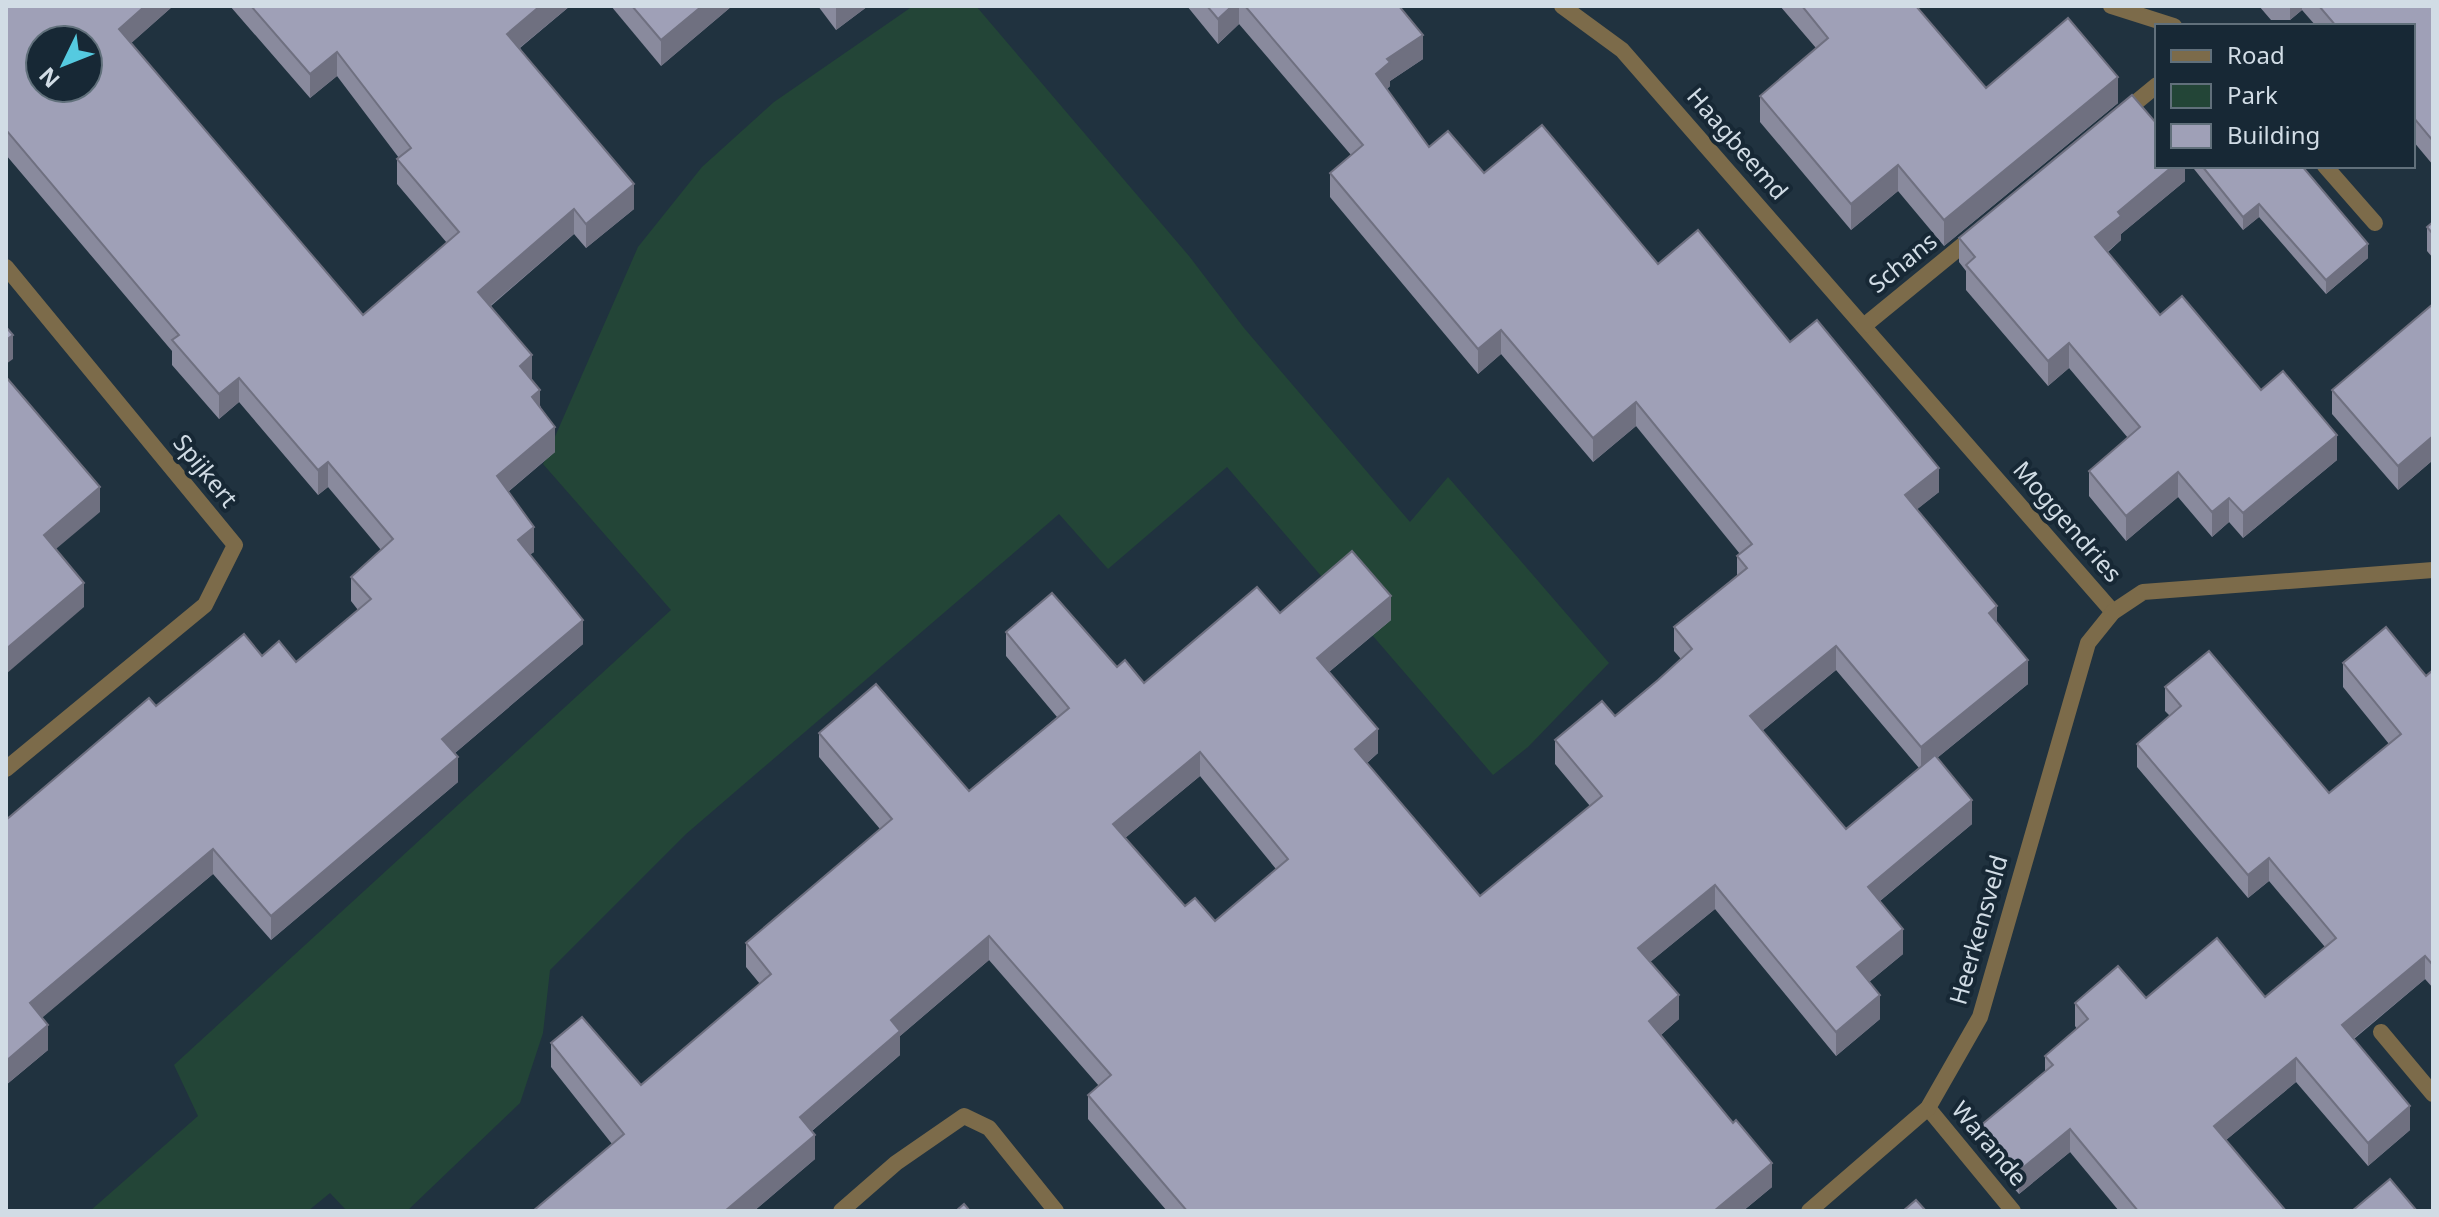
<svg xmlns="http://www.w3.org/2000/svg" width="2439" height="1217" font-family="'Noto Sans',sans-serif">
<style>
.green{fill:#234537}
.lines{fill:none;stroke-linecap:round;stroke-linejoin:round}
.minor{stroke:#7c6b4a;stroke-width:16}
.wall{fill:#898a9d;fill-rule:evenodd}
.shaded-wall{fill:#6f7080}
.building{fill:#9fa0b7;stroke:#6f7080;stroke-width:2;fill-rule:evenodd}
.labels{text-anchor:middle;stroke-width:8;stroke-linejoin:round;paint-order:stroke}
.street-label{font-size:24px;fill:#d1dce5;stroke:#172835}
</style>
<rect width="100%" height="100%" fill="#20323f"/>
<polygon class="green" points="913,6 976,6 1189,256 1244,328 1410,522 1448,477 1609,663 1528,747 1493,775 1227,467 1108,569 1059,514 686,834 550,970 543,1033 520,1103 407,1211 347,1211 330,1193 308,1211 90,1211 198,1116 174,1065 671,610 543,464 638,247 702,167 774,102"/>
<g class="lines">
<g class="minor">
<polyline points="1562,6 1622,50 2113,612"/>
<polyline points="2111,6 2174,26"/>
<polyline points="2123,113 2157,85"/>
<polyline points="2325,166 2375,223"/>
<polyline points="6,267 235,545 205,605 6,769"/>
<polyline points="1865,325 1975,235"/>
<polyline points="2381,1032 2433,1094"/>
<polyline points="1928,1108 2013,1211"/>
<polyline points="841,1211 896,1163 964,1116 989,1128 1056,1211"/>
<polyline points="1809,1211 1928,1108 1980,1017 2088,643 2113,612 2143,592 2433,570"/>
</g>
</g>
<g class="wall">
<polygon points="6,6 173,6 131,43 363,315 447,243 397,184 397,159 399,158 337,76 310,98 230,6 570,6 520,48 634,209 586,248 574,234 491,306 532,380 555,452 508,492 534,552 530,554 583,644 455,753 458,782 271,940 213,874 41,1018 48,1050 6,1085 6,820 156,706 262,656 296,662 358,610 351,601 351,577 381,550 328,487 318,495 239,402 219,419 172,365 172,351 6,155"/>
<polygon points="611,6 732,6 661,66"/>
<polygon points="818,6 868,6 836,30"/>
<path d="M1187,6H1401L1400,7L1423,59L1390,81V86L1387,89L1429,147L1484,173L1658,264L1790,342L1939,492L1917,509L1997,623L2028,684L1937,758L1972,824L1880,901L1903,954L1869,982L1880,1019L1836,1056L1715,909L1650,962L1679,1019L1661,1035L1772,1187L1743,1211H1167L1088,1119V1095L1099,1086L989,960L900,1036V1055L812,1131L815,1159L754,1211H533L612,1144L551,1067V1043L641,1085L760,984L746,967V943L880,829L819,757V733L969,791L1057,717L1006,656V632L1117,667L1144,683L1280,613L1391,620L1329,672L1378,753L1367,763L1480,896L1590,806L1555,764V740L1615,716L1658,680L1681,659L1674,651V627L1737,576V556L1740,554L1636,426L1593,462L1501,354L1478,374L1330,197V173L1351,155L1239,24L1218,44ZM1836,670L1919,768L1846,829L1762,731ZM1200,776L1276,869L1215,921L1185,906L1125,838Z"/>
<polygon points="1780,6 1916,6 1986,88 2118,103 1944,246 1898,191 1851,230 1760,122 1760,96 1816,48"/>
<polygon points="2259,6 2433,6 2433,165 2413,141 2413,26 2316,26 2302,10 2290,20 2271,20"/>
<polygon points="2185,166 2185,181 2121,234 2121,240 2108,252 2160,315 2261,390 2337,460 2243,538 2229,522 2212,537 2178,497 2126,541 2089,496 2089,471 2128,438 2069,368 2048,386 1966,290 1966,271 1959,262 1959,238"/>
<polygon points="2194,166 2302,166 2368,258 2326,294 2259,217 2243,230 2194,169"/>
<polygon points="2433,222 2433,258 2427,251 2427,227"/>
<polygon points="2433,304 2433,460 2398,490 2332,414 2332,390"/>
<polygon points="2343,663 2426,676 2433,670 2433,988 2425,979 2354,1039 2410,1130 2368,1166 2296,1082 2226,1140 2286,1211 2119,1211 2070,1152 2019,1194 1980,1150 1980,1126 2045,1072 2045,1056 2077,1029 2075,1026 2075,1003 2146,998 2265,997 2325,947 2269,881 2248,898 2137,767 2137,744 2170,716 2165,711 2165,687 2329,793 2389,744 2343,687"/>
</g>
<g class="shaded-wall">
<polygon points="145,6 173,6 119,54 119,29"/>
<polygon points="540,6 570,6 507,58 507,34"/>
<polygon points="702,6 732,6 661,66 661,40"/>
<polygon points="836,6 868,6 836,30"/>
<polygon points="1232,6 1239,6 1239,24 1218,44 1218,19"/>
<polygon points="2290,6 2302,6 2302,10 2290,20"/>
<polygon points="1423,35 1423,59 1390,81 1390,86 1376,98 1376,74 1387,59"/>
<polygon points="337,52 337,76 310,98 310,74"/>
<polygon points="2118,77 2118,103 1944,246 1944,220"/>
<polygon points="1898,165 1898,191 1851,230 1851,204"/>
<polygon points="2173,166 2185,166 2185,181 2121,234 2121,240 2095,262 2095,237 2118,212"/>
<polygon points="634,184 634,209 586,248 586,224"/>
<polygon points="2259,204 2259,217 2243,230 2243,217"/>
<polygon points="574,209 574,234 478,316 478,292"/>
<polygon points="2368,244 2368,258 2326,294 2326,280"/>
<polygon points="1501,330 1501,354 1478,374 1478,349"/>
<polygon points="13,335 13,359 6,364 6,340"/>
<polygon points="2069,343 2069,368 2048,386 2048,361"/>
<polygon points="532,355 532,380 520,366"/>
<polygon points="239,378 239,402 219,419 219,394"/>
<polygon points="540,390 540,415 532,397"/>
<polygon points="1636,402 1636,426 1593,462 1593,438"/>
<polygon points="555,427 555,452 497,501 497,476"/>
<polygon points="2337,435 2337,460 2243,538 2243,513"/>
<polygon points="2433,436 2433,460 2398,490 2398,466"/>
<polygon points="328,462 328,487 318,495 318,470"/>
<polygon points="1939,468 1939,492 1905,519 1905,495"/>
<polygon points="2178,472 2178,497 2126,541 2126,516"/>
<polygon points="100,487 100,512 44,559 44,535"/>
<polygon points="2229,498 2229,522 2212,537 2212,512"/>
<polygon points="534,527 534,552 518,564 518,540"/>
<polygon points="84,583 84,607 6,674 6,649"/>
<polygon points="1391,596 1391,620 1317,682 1317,658"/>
<polygon points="1997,606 1997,630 1989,613"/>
<polygon points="583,620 583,644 442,764 442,739"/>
<polygon points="1836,646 1836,670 1750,741 1750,716"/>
<polygon points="2028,660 2028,684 1921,771 1921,747"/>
<polygon points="1378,729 1378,753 1355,773 1355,749"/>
<polygon points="1200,752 1200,776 1113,848 1113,824"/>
<polygon points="458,757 458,782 271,940 271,916"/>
<polygon points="1972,800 1972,824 1868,911 1868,887"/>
<polygon points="213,849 213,874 30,1028 30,1003"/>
<polygon points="2269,858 2269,881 2248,898 2248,875"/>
<polygon points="1715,885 1715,909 1638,972 1638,948"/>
<polygon points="1903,929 1903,954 1857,992 1857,967"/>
<polygon points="989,936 989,960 900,1036 900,1055 800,1141 800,1117 891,1020"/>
<polygon points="2425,956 2425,979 2342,1048 2342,1025"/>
<polygon points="1679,995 1679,1019 1649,1045 1649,1021"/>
<polygon points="1880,995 1880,1019 1836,1056 1836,1032"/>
<polygon points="48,1025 48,1050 6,1085 6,1061"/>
<polygon points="2296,1058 2296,1082 2214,1150 2214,1126"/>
<polygon points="2410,1106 2410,1130 2368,1166 2368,1143"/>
<polygon points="2070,1129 2070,1152 2019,1194 2019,1171"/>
<polygon points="815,1135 815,1159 754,1211 725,1211"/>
<polygon points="1772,1163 1772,1187 1743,1211 1714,1211"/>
</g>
<g class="building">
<path d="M6,6H145L119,29L363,315L459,232L397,159L411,148L337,52L310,74L251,6H540L507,34L634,184L586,224L574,209L478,292L532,355L520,366L540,390L532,397L555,427L497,476L534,527L518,540L583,620L442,739L458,757L271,916L213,849L30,1003L48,1025L6,1061V820L149,698L156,706L244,634L262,656L279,641L296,662L371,599L351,577L393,539L328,462L318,470L239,378L219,394L172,340L179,335L6,130ZM40,40H88V88H40Z"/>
<polygon points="632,6 702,6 661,40"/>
<polygon points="1207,6 1232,6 1218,19"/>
<path d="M1245,6H1399L1423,35L1387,59L1390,62L1376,74L1429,147L1448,131L1484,173L1542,125L1658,264L1698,230L1790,342L1817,320L1939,468L1905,495L1997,606L1989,613L2028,660L1921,747L1836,646L1750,716L1846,829L1935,755L1972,800L1868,887L1903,929L1857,967L1880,995L1836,1032L1715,885L1638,948L1679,995L1649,1021L1733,1123L1736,1120L1772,1163L1714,1211H1187L1088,1095L1111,1075L989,936L891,1020L900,1031L800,1117L815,1135L725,1211H533L624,1134L551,1043L582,1017L641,1085L771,974L746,943L892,819L819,733L876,684L969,791L1069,708L1006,632L1052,593L1117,667L1125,660L1144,683L1257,587L1280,613L1352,551L1391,596L1317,658L1378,729L1355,749L1480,896L1602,796L1555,740L1602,701L1615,716L1658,680L1692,649L1674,627L1747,568L1737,556L1752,544L1636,402L1593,438L1501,330L1478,349L1330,173L1363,145ZM1200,752L1288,859L1215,921L1195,898L1185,906L1113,824Z"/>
<polygon points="1802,6 1916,6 1986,88 2068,18 2118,77 1944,220 1898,165 1851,204 1760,96 1828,38"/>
<polygon points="2319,6 2433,6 2433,141 2413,117 2413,26 2336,26"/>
<polygon points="2132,95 2157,124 2157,166 2173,166 2118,212 2121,216 2095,237 2160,315 2182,296 2261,390 2283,371 2337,435 2243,513 2229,498 2212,512 2178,472 2126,516 2089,471 2140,427 2069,343 2048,361 1966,265 1975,257 1959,238"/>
<polygon points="2202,166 2302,166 2368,244 2326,280 2259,204 2243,217"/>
<polygon points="2433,222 2433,234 2427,227"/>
<polygon points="2433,304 2433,436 2398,466 2332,390"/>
<polygon points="6,327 13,335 6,340"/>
<polygon points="6,377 100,487 44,535 84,583 6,649"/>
<polygon points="2386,627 2426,676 2433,670 2433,965 2425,956 2342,1025 2410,1106 2368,1143 2296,1058 2214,1126 2286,1211 2138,1211 2070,1129 2019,1171 1980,1126 2053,1065 2045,1056 2088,1019 2075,1003 2118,966 2146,998 2217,938 2265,997 2336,938 2269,858 2248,875 2137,744 2181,706 2165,687 2209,651 2329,793 2401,734 2343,663"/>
<polygon points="2390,1179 2417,1211 2352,1211"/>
<polygon points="1916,1200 1926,1211 1903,1211"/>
<polygon points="964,1204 970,1211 956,1211"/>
</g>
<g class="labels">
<g class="street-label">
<text transform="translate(1737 144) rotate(49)" y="8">Haagbeemd</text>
<text transform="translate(1903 263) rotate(-39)" y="8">Schans</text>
<text transform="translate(205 471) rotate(51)" y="8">Spijkert</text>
<text transform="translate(2067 522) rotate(49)" y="8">Moggendries</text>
<text transform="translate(1979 930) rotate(-74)" y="8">Heerkensveld</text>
<text transform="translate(1989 1144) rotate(50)" y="8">Warande</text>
</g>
</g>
<rect width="2439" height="1217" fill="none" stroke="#d1dce5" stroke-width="16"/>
<rect x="2155" y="24" width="260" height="144" fill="#172835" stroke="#61707b" stroke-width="2"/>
<rect x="2171" y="50" width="40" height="12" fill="#7c6b4a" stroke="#61707b" stroke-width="2"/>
<text x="2227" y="64" font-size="24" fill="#d1dce5">Road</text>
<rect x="2171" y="84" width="40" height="24" fill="#234537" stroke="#61707b" stroke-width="2"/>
<text x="2227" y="104" font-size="24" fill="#d1dce5">Park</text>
<rect x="2171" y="124" width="40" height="24" fill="#9fa0b7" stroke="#61707b" stroke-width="2"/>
<text x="2227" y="144" font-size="24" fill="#d1dce5">Building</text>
<g transform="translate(64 64) rotate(227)"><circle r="38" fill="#172835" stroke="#61707b" stroke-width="2"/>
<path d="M0-6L14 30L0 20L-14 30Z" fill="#55cae0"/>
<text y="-12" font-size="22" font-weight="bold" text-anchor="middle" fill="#d1dce5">N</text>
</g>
</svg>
